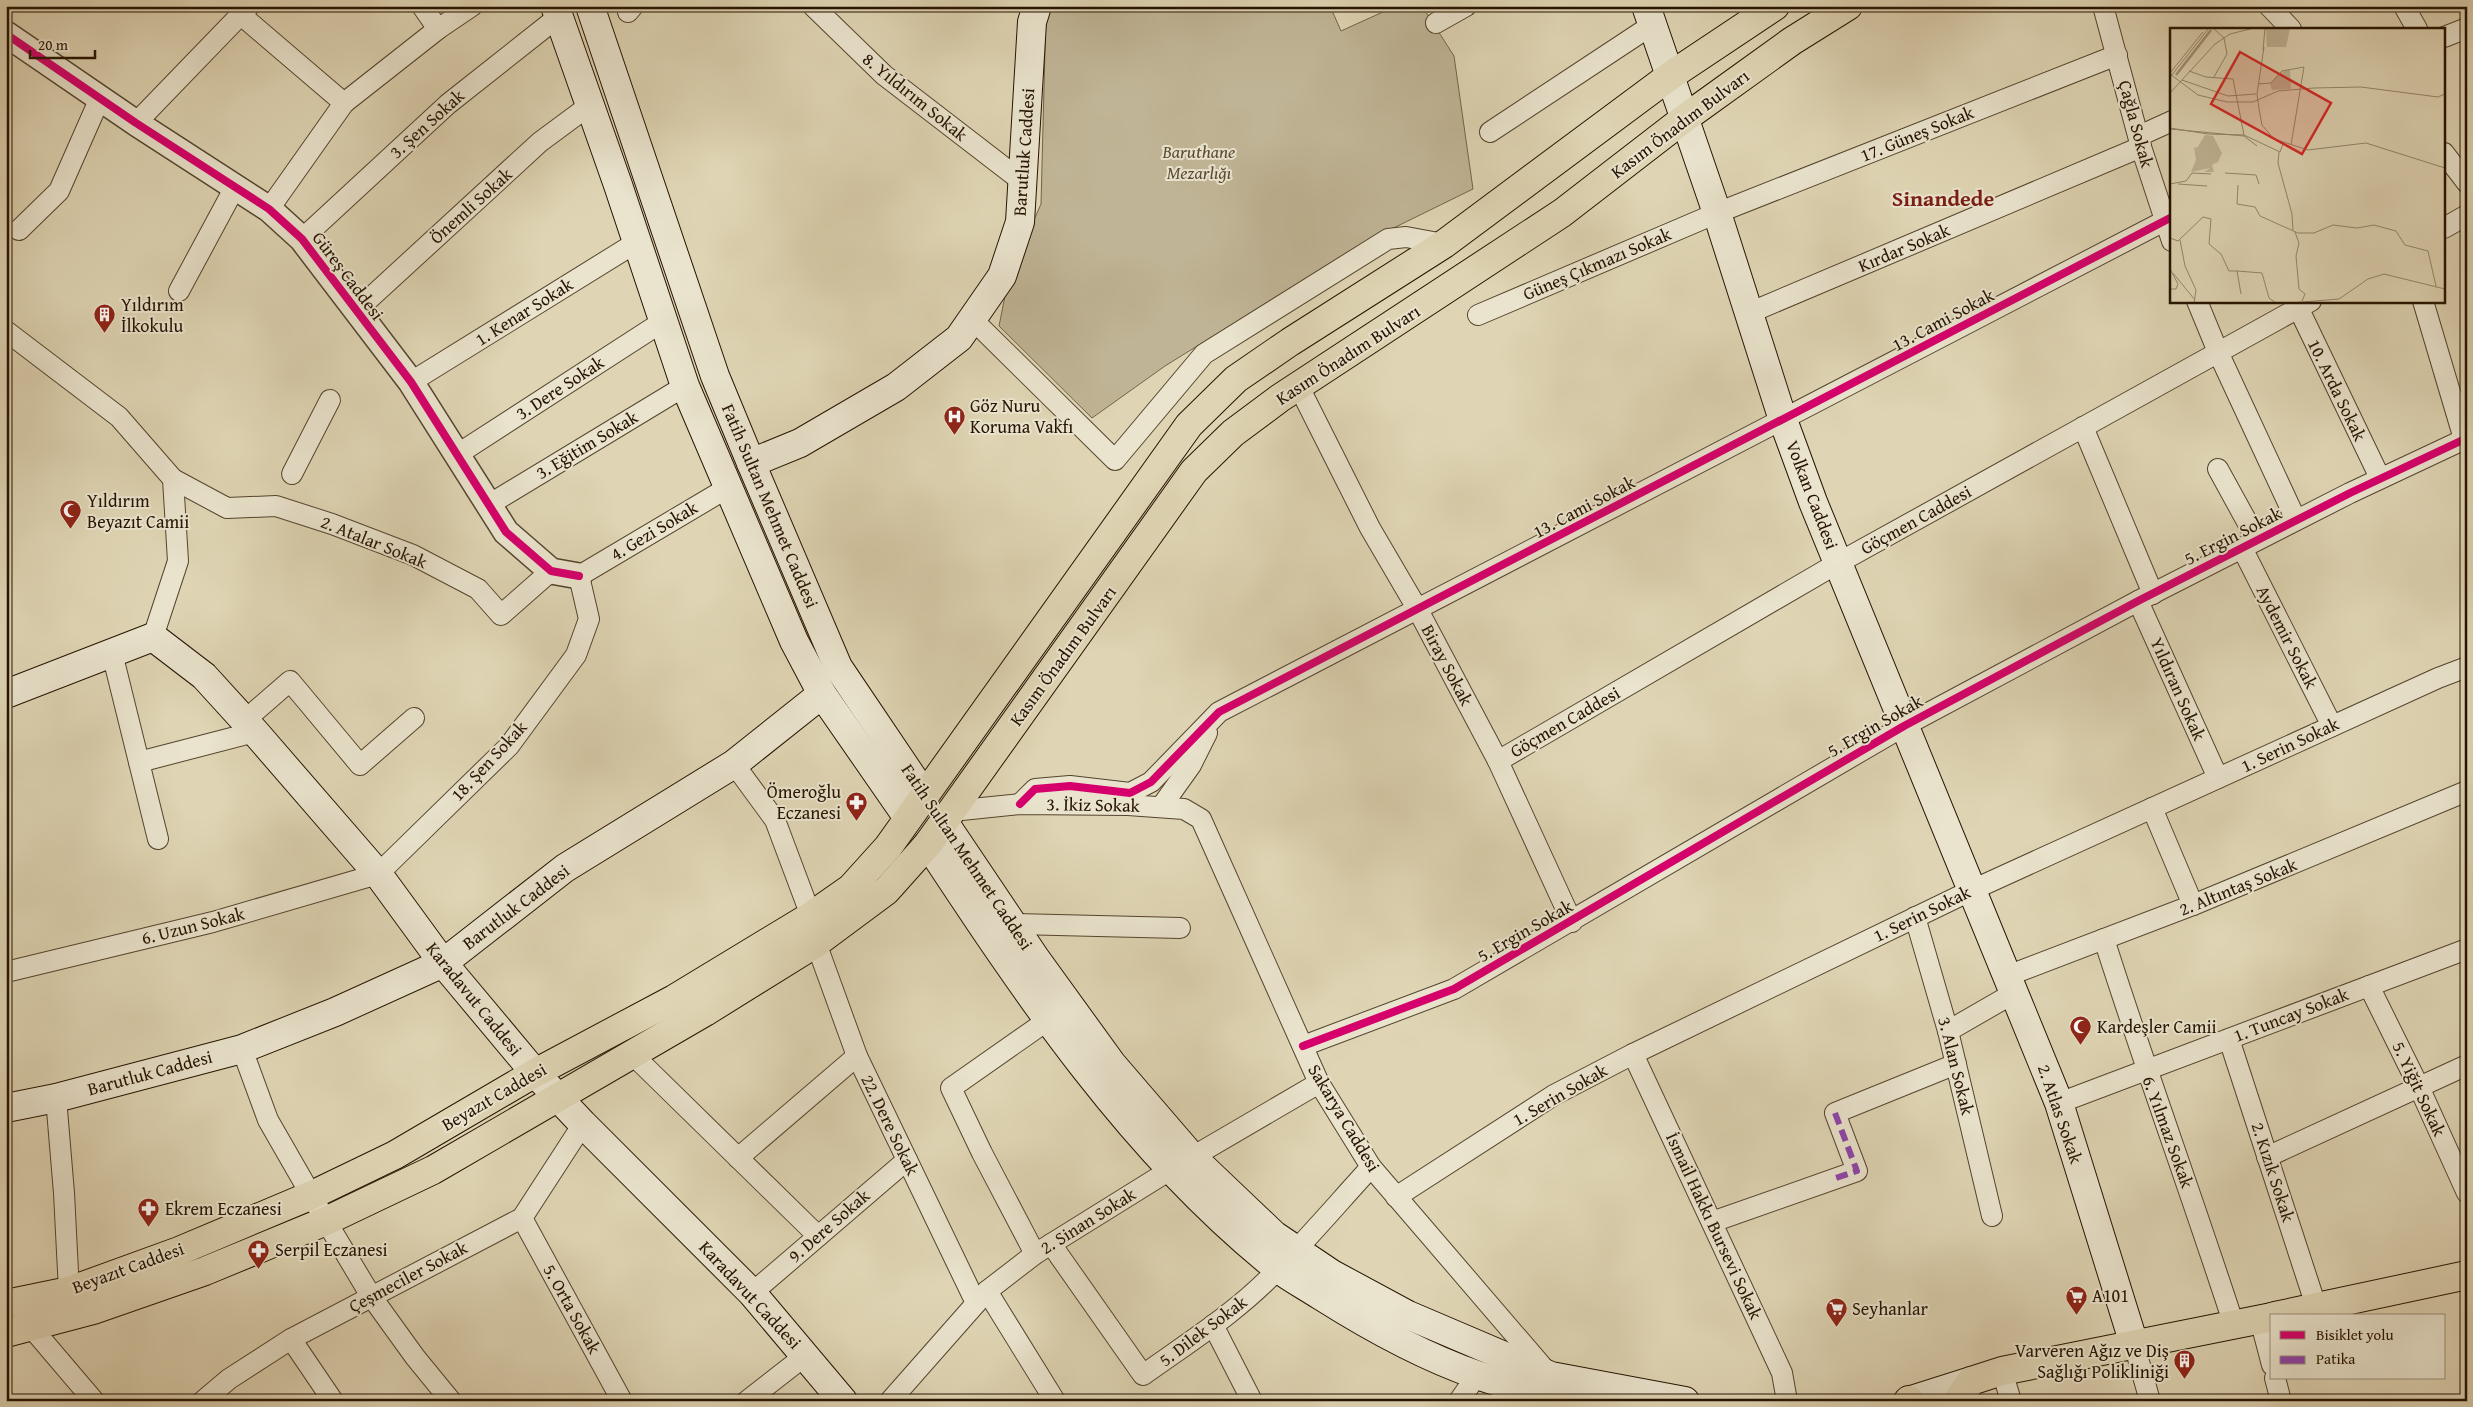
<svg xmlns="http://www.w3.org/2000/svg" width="2473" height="1407" font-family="'Gentium Book Plus',serif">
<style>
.green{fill:#bfb495;stroke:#72644a}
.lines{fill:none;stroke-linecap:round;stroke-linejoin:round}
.minor-casing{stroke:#54442d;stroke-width:22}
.tertiary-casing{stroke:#54442d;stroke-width:28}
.secondary-casing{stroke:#251300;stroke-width:30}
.primary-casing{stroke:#251300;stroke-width:30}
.minor{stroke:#eae4ce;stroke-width:20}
.tertiary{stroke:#eae4ce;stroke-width:25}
.secondary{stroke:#eae4ce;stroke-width:28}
.primary{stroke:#dfd5b4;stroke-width:28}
.quiet{stroke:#8e44ad;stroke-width:6;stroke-dasharray:12 6;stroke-linecap:butt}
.cycleway-casing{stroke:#eae4ce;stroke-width:11}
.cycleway{stroke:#d6006c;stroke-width:8}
.labels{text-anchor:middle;stroke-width:4;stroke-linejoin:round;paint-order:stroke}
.street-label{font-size:18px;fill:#251300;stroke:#eae4ce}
.park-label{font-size:18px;font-style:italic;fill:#5b4b34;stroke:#eae4ce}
.poi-label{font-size:18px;fill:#251300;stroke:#eae4ce;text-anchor:start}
.district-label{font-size:22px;font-weight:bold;fill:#7a1f14;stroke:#eae4ce}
.inset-river{fill:none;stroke:#a09377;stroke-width:2.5}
.inset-road{fill:none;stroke:#95876c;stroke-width:1}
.view{fill:#d62828;fill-opacity:0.15;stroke:#d62828;stroke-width:2.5}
.inset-edge{fill:none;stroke:#251300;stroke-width:2.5}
</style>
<rect width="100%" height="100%" fill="#dfd5b4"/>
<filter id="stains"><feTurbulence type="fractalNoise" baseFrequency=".004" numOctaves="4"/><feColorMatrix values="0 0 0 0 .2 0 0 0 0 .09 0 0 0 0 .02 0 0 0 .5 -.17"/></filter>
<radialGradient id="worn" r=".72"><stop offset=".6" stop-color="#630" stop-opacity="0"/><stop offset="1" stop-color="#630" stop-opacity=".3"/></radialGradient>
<polygon class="green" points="1048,6 1330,6 1341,31 1396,6 1422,6 1454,56 1473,189 1365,242 1165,366 1092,418 999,326 1009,276 1041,204 1046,10"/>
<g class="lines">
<defs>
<g id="minor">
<polyline points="422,6 438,29"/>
<polyline points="813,6 884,75 1023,182"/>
<polyline points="2103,6 2141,147 2172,241"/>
<polyline points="2269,6 2291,29"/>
<polyline points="2404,6 2417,29"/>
<polyline points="628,12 633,6"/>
<polyline points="241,15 344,103"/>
<polyline points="1436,23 1466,6"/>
<polyline points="2444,37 2467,28"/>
<polyline points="136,123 249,6"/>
<polyline points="1490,132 1652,25"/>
<polyline points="2139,136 2172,121"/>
<polyline points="2444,153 2467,183"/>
<polyline points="269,209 344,103 438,29 472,6"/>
<polyline points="2444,228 2467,215"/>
<polyline points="19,230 59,191 100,98"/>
<polyline points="302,239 448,104 558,17"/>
<polyline points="179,291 235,187"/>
<polyline points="2197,301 2218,352 2296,520"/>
<polyline points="2295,301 2380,478"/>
<polyline points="2423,301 2464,439"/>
<polyline points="356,311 540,142 590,105"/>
<polyline points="1749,313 2141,147"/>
<polyline points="1478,315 1717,213 2117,55"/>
<polyline points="972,319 1115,460 1204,354 1388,239 1406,237 1444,244"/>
<polyline points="6,331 119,417 173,479 178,561 153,637"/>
<polyline points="411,382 637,242"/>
<polyline points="1299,387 1370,528 1418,610 1498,761 1572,922"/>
<polyline points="2083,427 2153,594"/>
<polyline points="458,454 662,322"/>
<polyline points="2218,469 2257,540"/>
<polyline points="292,474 330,400"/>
<polyline points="173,479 227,508 276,506 332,524 413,555 478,589 501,615 551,571"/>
<polyline points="490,504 685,386"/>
<polyline points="2242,548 2332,726"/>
<polyline points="2138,601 2218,778"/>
<polyline points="112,653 158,839"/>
<polyline points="245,720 290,681 360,765 414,718"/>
<polyline points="1498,761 1838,563 2311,301"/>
<polyline points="139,762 255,732"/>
<polyline points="734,764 775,820 811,916"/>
<polyline points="1020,804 1035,789 1070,786 1130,793 1151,782 1219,712 2172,217"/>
<polyline points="1161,807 1191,765 1207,733"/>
<polyline points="2152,808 2193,905"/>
<polyline points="952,811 1020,804 1128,805 1184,809 1201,819 1319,1083 1371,1167 1547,1372"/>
<polyline points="1915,917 1948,1031 1992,1216"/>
<polyline points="1012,924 1180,928"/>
<path d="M2104,939C2145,1068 2192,1196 2234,1325"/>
<polyline points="816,943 857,1056 976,1303"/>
<polyline points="6,972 213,922 378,874 509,746 576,655 589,619 579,576 729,487"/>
<polyline points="2007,976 2193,905 2467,791"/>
<polyline points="2369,986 2419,1087 2467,1193"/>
<polyline points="1948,1031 2014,993"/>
<polyline points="2229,1039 2316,1306"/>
<polyline points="1303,1046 1454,989 1904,726 2138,601 2350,493 2467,438"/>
<polyline points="242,1049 268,1120 326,1221 371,1296 415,1357 451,1401"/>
<polyline points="632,1054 818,1236"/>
<polyline points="1633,1054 1782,1373 1787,1401"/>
<polyline points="56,1098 64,1193 69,1291"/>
<polyline points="2059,1103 2467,949"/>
<polyline points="2267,1157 2467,1065"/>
<polyline points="738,1158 857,1056"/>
<polyline points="1396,1197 1554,1095 1633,1054 1970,891 2438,678 2467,667"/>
<polyline points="522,1218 622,1401"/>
<polyline points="1712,1222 1857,1171 1835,1113 1956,1064"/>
<path d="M1051,1244L1143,1375C1189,1342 1239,1311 1278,1269C1310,1236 1340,1201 1371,1167"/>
<polyline points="1035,1254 982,1153 951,1088 1048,1020"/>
<polyline points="987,1291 1055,1401"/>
<polyline points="752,1293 907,1160"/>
<polyline points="2260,1319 2272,1365"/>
<polyline points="1213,1325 1252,1401"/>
<polyline points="31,1327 94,1401"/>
<polyline points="291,1339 333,1401"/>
<polyline points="2134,1344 2150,1401"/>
<polyline points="2002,1371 2011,1401"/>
<polyline points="2275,1378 2281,1401"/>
<polyline points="203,1401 229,1379 291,1339 522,1218 583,1124"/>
<polyline points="747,1401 806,1355"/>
<polyline points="890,1401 987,1291 1035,1254 1170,1170 1319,1083"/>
<polyline points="1459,1401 1477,1375"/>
</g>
<polyline id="tertiary" points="6,34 136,123 269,209 302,239 411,382 506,532 551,571 579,576"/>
<g id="secondary">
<polyline points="555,6 618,185 685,386 794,641 822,694 908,818"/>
<polyline points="590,6 715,376 751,463 838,667 925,796"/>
<polyline points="1646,6 1717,213 1783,420 1813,502 2059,1103 2134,1344"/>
<polyline points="751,463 800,443 896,387 959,338 1002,276 1020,222 1032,22 1037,6"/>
<polyline points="6,694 153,637 204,676 255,732 378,874 443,963 535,1073 583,1124 752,1293 843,1401"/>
<polyline points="944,822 1036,959 1112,1064 1192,1157 1274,1235 1332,1274 1408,1315 1551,1376 1685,1401"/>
<path d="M928,844C1028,996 1134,1154 1277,1268C1291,1278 1307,1287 1321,1296C1370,1327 1422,1356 1477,1375C1506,1385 1536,1393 1565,1401"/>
<polyline points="6,1108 56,1098 242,1049 335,1012 443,963 565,868 734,764 822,694"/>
<polyline points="1908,1401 1971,1381"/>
</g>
<g id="primary">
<polyline points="6,1304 69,1291 179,1251 312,1195 395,1155 535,1073 674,999 811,916 851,888 888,847 1189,425 1236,379 1290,342 1444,244 1670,76 1775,6"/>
<polyline points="2275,1316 2467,1275"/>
<polyline points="6,1333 93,1310 205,1271 326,1221 433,1170 705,1012 816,943 886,891 928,844 1194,471 1233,433 1280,398 1562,213 1685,118 1792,41 1848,6"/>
<polyline points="1909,1400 1910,1401"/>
<polyline points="1957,1401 1971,1381 2002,1371 2272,1317"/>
</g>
</defs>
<use href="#minor" class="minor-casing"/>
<use href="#tertiary" class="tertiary-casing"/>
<use href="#secondary" class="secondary-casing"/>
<use href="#primary" class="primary-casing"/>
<use href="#minor" class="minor"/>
<use href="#tertiary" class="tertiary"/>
<use href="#secondary" class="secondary"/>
<use href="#primary" class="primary"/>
<polyline class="quiet" points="1835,1113 1857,1171 1836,1178"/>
<defs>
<g id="cycleway">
<polyline points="6,34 136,123 269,209 302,239 411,382 506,532 551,571 579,576"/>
<polyline points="1020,804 1035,789 1070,786 1130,793 1151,782 1219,712 2172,217"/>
<polyline points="1303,1046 1454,989 1904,726 2138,601 2350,493 2467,438"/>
</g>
</defs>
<use href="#cycleway" class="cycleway-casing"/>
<use href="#cycleway" class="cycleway"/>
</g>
<defs>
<symbol id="building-pin" viewBox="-11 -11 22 30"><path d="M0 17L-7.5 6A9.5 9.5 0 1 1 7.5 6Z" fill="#8f2418" stroke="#eae4ce"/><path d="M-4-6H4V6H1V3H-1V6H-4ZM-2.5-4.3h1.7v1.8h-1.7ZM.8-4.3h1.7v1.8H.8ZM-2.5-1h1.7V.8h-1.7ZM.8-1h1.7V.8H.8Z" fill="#fff"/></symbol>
<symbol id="hospital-pin" viewBox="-11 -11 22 30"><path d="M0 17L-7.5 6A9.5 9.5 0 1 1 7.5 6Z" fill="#8f2418" stroke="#eae4ce"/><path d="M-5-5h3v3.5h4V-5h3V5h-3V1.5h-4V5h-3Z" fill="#fff"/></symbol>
<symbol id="mosque-pin" viewBox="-11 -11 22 30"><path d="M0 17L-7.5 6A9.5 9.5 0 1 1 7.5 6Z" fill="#8f2418" stroke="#eae4ce"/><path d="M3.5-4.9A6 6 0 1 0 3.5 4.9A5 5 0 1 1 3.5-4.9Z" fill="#fff"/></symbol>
<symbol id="pharmacy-pin" viewBox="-11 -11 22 30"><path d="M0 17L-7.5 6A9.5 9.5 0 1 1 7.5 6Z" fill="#8f2418" stroke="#eae4ce"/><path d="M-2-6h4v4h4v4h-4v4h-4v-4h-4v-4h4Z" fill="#fff"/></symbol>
<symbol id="supermarket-pin" viewBox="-11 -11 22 30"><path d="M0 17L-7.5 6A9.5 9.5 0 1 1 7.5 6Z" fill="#8f2418" stroke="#eae4ce"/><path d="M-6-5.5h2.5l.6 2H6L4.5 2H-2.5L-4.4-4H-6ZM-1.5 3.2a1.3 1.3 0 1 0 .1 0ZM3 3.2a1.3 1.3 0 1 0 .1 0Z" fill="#fff"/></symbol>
</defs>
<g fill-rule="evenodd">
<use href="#building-pin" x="92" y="302" width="25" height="34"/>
<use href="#hospital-pin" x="942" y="404" width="25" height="34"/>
<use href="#mosque-pin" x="58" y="498" width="25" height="34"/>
<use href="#pharmacy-pin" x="844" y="790" width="25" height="34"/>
<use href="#mosque-pin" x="2068" y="1014" width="25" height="34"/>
<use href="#pharmacy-pin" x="136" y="1196" width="25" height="34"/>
<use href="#pharmacy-pin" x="246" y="1238" width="25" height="34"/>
<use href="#supermarket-pin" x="2064" y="1284" width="25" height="34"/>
<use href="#supermarket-pin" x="1824" y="1296" width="25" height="34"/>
<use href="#building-pin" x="2172" y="1348" width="25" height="34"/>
</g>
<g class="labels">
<g class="street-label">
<text transform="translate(915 97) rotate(39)" y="6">8. Yıldırım Sokak</text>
<text transform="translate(427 124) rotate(-42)" y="6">3. Şen Sokak</text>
<text transform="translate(1680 124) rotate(-37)" y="6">Kasım Önadım Bulvarı</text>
<text transform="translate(2136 124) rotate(75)" y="6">Çağla Sokak</text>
<text transform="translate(1917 134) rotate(-22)" y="6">17. Güneş Sokak</text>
<text transform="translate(1024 152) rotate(-86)" y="6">Barutluk Caddesi</text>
<text transform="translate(471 206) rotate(-42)" y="6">Önemli Sokak</text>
<text transform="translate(1904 248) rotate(-23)" y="6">Kırdar Sokak</text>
<text transform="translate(1597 264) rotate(-23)" y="6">Güneş Çıkmazı Sokak</text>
<text transform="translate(348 276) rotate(53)" y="6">Güreş Caddesi</text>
<text transform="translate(524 312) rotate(-32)" y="6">1. Kenar Sokak</text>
<text transform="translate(1943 320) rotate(-28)" y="6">13. Cami Sokak</text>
<text transform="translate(1348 355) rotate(-33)" y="6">Kasım Önadım Bulvarı</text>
<text transform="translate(560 388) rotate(-33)" y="6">3. Dere Sokak</text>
<text transform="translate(2337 390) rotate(64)" y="6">10. Arda Sokak</text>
<text transform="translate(587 445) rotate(-31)" y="6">3. Eğitim Sokak</text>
<text transform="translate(1812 495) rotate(69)" y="6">Volkan Caddesi</text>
<text transform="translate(770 506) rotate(67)" y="6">Fatih Sultan Mehmet Caddesi</text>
<text transform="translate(1584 507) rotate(-28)" y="6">13. Cami Sokak</text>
<text transform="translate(1916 520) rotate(-29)" y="6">Göçmen Caddesi</text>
<text transform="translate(654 531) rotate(-31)" y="6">4. Gezi Sokak</text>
<text transform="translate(2233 536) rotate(-27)" y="6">5. Ergin Sokak</text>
<text transform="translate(374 542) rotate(22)" y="6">2. Atalar Sokak</text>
<text transform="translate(2287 637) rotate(63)" y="6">Aydemir Sokak</text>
<text transform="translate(1063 656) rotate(-54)" y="6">Kasım Önadım Bulvarı</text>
<text transform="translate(1447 665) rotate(62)" y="6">Biray Sokak</text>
<text transform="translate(2178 689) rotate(66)" y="6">Yıldıran Sokak</text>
<text transform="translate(1565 722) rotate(-30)" y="6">Göçmen Caddesi</text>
<text transform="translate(1875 726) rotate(-30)" y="6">5. Ergin Sokak</text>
<text transform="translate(2290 745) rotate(-25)" y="6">1. Serin Sokak</text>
<text transform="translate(489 761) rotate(-47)" y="6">18. Şen Sokak</text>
<text transform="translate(1093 805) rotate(1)" y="6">3. İkiz Sokak</text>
<text transform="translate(967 857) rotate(56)" y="6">Fatih Sultan Mehmet Caddesi</text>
<text transform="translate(2238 887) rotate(-22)" y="6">2. Altıntaş Sokak</text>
<text transform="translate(516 907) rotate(-37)" y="6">Barutluk Caddesi</text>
<text transform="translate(1922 914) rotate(-26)" y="6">1. Serin Sokak</text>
<text transform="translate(193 926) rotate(-14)" y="6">6. Uzun Sokak</text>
<text transform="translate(1525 931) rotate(-30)" y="6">5. Ergin Sokak</text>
<text transform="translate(474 999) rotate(51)" y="6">Karadavut Caddesi</text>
<text transform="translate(2291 1015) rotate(-21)" y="6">1. Tuncay Sokak</text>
<text transform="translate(1956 1066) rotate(76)" y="6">3. Alan Sokak</text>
<text transform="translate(150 1073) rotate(-15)" y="6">Barutluk Caddesi</text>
<text transform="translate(2419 1089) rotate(65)" y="6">5. Yiğit Sokak</text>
<text transform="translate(1560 1095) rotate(-30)" y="6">1. Serin Sokak</text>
<text transform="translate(494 1097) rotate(-30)" y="6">Beyazıt Caddesi</text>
<text transform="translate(2060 1114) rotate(71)" y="6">2. Atlas Sokak</text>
<text transform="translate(1344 1118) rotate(59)" y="6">Sakarya Caddesi</text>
<text transform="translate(890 1125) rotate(64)" y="6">22. Dere Sokak</text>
<text transform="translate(2168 1132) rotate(70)" y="6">6. Yılmaz Sokak</text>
<text transform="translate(2273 1172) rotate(72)" y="6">2. Kızık Sokak</text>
<text transform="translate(1088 1221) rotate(-32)" y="6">2. Sinan Sokak</text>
<text transform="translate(829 1226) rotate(-41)" y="6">9. Dere Sokak</text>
<text transform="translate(1714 1226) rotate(65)" y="6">İsmail Hakkı Bursevi Sokak</text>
<text transform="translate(128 1268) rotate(-20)" y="6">Beyazıt Caddesi</text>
<text transform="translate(408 1277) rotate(-28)" y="6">Çeşmeciler Sokak</text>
<text transform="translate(750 1295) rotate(47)" y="6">Karadavut Caddesi</text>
<text transform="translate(572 1309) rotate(61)" y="6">5. Orta Sokak</text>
<text transform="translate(1203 1331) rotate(-37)" y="6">5. Dilek Sokak</text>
</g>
<g class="park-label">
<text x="1199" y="158">Baruthane<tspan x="1199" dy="21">Mezarlığı</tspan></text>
</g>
<g class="poi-label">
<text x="121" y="311">Yıldırım<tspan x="121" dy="21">İlkokulu</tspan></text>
<text x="970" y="412">Göz Nuru<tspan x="970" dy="21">Koruma Vakfı</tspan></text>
<text x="87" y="507">Yıldırım<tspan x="87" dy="21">Beyazıt Camii</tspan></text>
<text x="841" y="798" text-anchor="end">Ömeroğlu<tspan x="841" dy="21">Eczanesi</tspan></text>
<text x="2097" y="1033">Kardeşler Camii</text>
<text x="165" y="1215">Ekrem Eczanesi</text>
<text x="275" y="1256">Serpil Eczanesi</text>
<text x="2092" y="1302">A101</text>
<text x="1852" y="1315">Seyhanlar</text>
<text x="2169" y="1357" text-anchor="end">Varveren Ağız ve Diş<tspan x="2169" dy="21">Sağlığı Polikliniği</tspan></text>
</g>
<g class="district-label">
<text x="1943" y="206">Sinandede</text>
</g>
</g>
<g transform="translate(2170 28)">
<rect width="275" height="275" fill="#dfd5b4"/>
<path d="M96,0H120L116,19H97ZM120,41L121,61L102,62L100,56L108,46ZM35,107L43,108L52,125L48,134L42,137L44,144H34L40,140L21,144L26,132L24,119L27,120Z" fill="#bfb495"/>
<path class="inset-river" d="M6,47L41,2"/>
<path class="inset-road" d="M43,0L54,10L57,26L44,49M94,19L87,66L89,81L92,97L104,111L138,122L196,115L275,140M93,22L95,0M19,43L36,49L63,51L74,107M0,45L33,4M0,46L28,67L57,74H83L108,63L144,60L191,59L268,69L275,66M1,48L39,0M12,52L58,68L86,66M88,56L101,55L112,43L134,39L121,117M0,65L45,16L60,6L84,0M0,100L38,106L74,107L110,124L113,116M0,101L74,108L87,118M109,124L108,135L122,186L123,202M55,145L86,147L89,156M0,156L16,153L22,145L41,146M8,156L37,158M68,157L67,176L85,179L90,188L128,205H144L163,197L187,200L204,197L226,203L235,217L258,223L266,258M125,204L129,215L126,228L129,261L135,266L132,273M0,210L8,213L33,189L41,191L39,216L51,226L59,243H67L71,266M10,212L15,238L26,262L24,275M0,241L8,256L6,261H0M67,243L92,245L99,270L106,275M3,245L25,272M49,275H69M121,275L169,271L198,251L214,246L275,261"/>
<path class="view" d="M70,24L161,75L132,126L41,76Z"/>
<rect width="275" height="275" class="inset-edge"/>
</g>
<rect width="2473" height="1407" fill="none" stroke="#dfd5b4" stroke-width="25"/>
<rect x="8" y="8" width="2458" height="1392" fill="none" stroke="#251300" stroke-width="2.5"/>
<rect x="12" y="12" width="2448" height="1382" fill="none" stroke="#251300"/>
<rect x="2270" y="1314" width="175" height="65" fill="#eae4ce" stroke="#9b907c"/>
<rect x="2280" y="1331" width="25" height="8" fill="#d6006c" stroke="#9b907c"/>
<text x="2316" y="1340" font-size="15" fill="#251300">Bisiklet yolu</text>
<rect x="2280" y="1356" width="25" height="8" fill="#8e44ad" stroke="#9b907c"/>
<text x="2316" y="1364" font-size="15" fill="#251300">Patika</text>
<path d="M30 50v8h65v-8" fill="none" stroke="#251300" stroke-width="2.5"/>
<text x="38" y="50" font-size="15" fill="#251300" stroke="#eae4ce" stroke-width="4" paint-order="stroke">20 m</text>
<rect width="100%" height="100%" filter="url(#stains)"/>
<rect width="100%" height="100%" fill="url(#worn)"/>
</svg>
